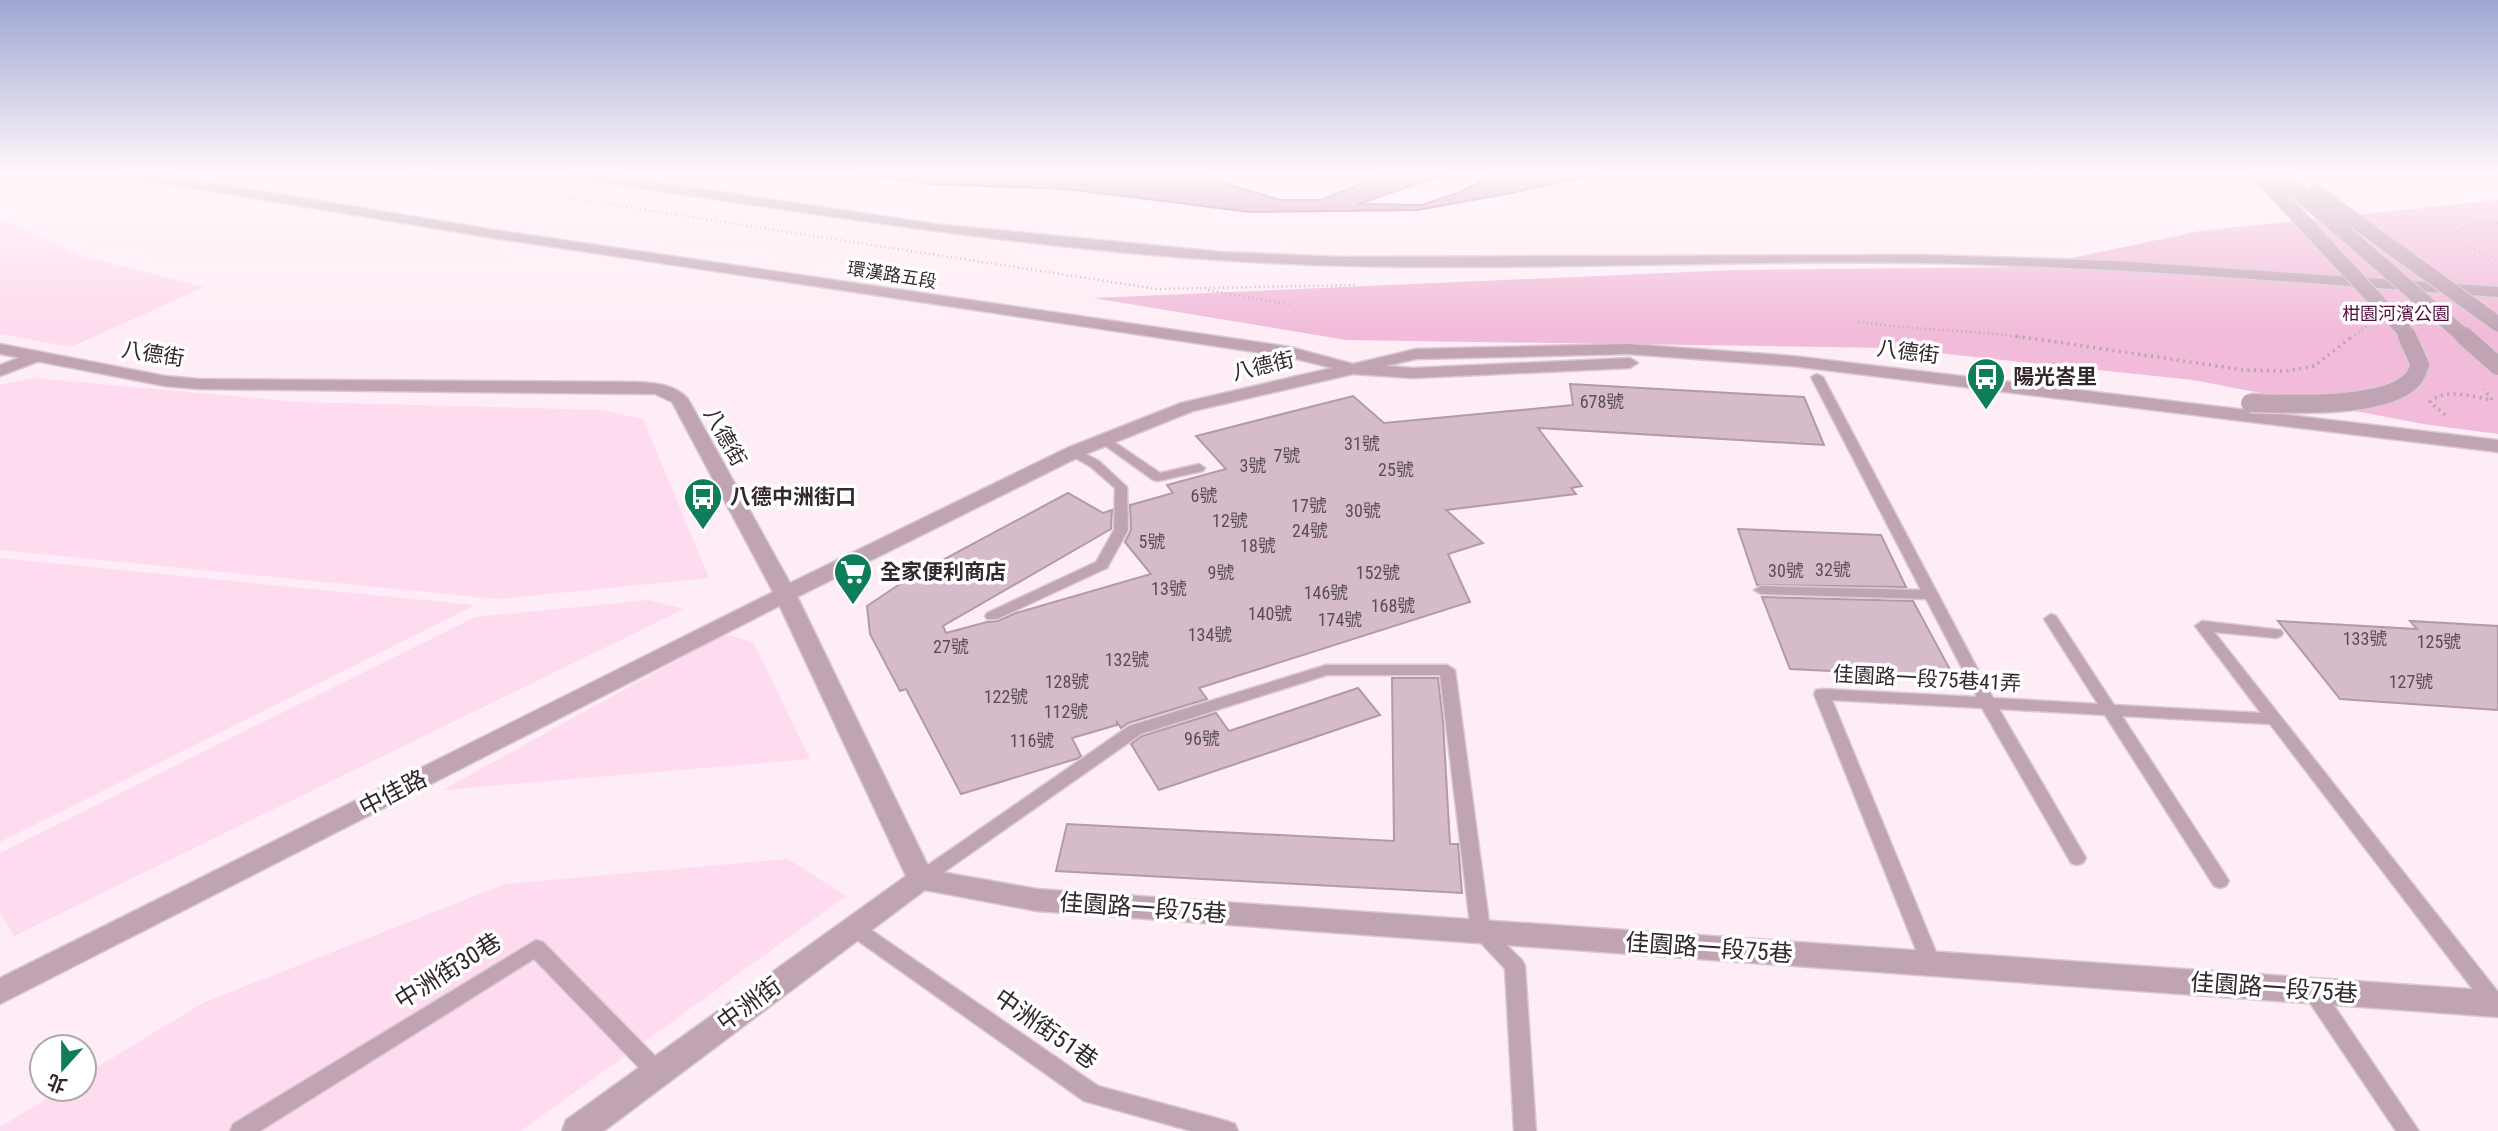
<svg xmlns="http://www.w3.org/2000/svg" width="2498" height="1131" font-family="'Roboto Condensed','Noto Sans TC',sans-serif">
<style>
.built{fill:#fedbee}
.green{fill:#f1bbd9}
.water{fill:#d292b7;stroke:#a2728e;stroke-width:2}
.building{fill:#d6bcca;stroke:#b39aa7;stroke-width:2}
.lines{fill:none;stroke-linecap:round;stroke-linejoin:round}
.service-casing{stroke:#d9cad2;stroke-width:3}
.minor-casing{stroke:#d9cad2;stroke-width:3}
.tertiary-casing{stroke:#d9cad2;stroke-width:3}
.path-far1{stroke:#b6a7af;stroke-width:2.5;stroke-dasharray:1 3.5;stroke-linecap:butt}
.path{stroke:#b6a7af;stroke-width:3.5;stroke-dasharray:2 4.5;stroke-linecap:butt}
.service{fill:#c1a4b4;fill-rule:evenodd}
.minor{fill:#c1a4b4;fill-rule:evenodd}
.tertiary{fill:#c1a4b4;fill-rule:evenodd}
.tertiary-bridge-far1-casing{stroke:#d9cad2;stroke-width:17;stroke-linecap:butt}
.tertiary-bridge-casing{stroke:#d9cad2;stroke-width:21;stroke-linecap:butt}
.tertiary-bridge-far1{stroke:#c1a4b4;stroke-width:15}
.tertiary-bridge{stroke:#c1a4b4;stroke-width:18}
.labels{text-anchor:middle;stroke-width:7;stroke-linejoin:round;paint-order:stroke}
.far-street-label{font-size:18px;fill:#32282d;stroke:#fff}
.far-park-label{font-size:18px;fill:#580d41;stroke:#fff}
.number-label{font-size:18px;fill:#5b4d54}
.street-label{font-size:21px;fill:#32282d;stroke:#fff}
.poi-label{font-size:21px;font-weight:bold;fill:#32282d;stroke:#fff;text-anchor:start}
.near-street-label{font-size:24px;fill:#32282d;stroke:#fff}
</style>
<rect width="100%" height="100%" fill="#feedf6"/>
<g class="built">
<polygon points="0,218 81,256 204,287 71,347 0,334"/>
<polygon points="33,378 299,402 602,410 643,419 709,578 498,599 0,550 0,385"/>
<polygon points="0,558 475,605 0,842"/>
<polygon points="649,600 684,609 14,936 0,912 0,853 475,617"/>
<polygon points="725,634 753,642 810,759 443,790"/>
<polygon points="788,859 846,896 521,1131 0,1131 0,1127 62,1089 84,1089 84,1075 203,1003 505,884"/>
</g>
<polygon class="green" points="2498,200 2498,434 2423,424 2193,380 1891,348 1347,340 1093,298 1734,270 2028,267 2200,231"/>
<polygon class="water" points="856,174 1196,174 1280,200 1321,200 1384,174 1446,174 1358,204 1422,205 1461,192 1494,174 1597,174 1506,194 1417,210 1250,212 1067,189 931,184"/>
<g class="building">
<polygon points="1570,384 1804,397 1824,445 1538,428 1582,486 1571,488 1576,494 1446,510 1483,543 1448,554 1470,602 1199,688 1207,699 1128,723 1121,728 1117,722 1117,725 1072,738 1081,756 1079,758 961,794 906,689 900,691 870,634 867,606 909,578 1068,493 1103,513 1112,510 1111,529 943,626 946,633 987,622 998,621 1016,613 1151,574 1125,542 1131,530 1130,505 1173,493 1167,485 1226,469 1196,436 1353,396 1384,423 1573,405"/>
<polygon points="1738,529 1881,535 1906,587 1757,585"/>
<polygon points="1762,597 1913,601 1954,677 1790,669"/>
<polygon points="2278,621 2417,629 2410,621 2498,626 2498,710 2340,699"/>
<polygon points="1392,678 1438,678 1443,722 1450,844 1458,844 1462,893 1056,871 1067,824 1394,841"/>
<polygon points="1358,688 1380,715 1159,790 1131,744 1142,736 1216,713 1229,731"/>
</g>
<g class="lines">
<defs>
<g id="service">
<polygon points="1817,374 1823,377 1993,698 2098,704 2044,619 2051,614 2056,616 2114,705 2261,713 2195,626 2202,621 2281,630 2283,633 2281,636 2276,638 2214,632 2498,992 2498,1010 2488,1009 2270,724 2122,716 2226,876 2229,881 2226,886 2220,888 2214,886 2105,715 1999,709 2086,858 2083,863 2077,865 2071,863 1982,708 1832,700 1941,964 1938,970 1931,972 1924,970 1814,694 1816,690 1822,689 1977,697 1926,599 1761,594 1754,590 1761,586 1921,590 1811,377"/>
<polygon points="1104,435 1160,473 1199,464 1205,468 1203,471 1158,481 1153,480 1100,442 1098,439 1100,436"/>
<polygon points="1074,448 1099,461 1127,487 1128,530 1107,568 997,619 987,619 985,616 987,613 1096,562 1114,530 1115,488 1091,467 1070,455 1068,452 1070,449"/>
<polygon points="1326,665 1447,665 1455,670 1490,929 1522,960 1525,966 1536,1131 1514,1131 1505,969 1471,932 1440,675 1327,675 1141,734 927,884 921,886 915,884 912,879 915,874 1129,726"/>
<polygon points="854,920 861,923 1098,1086 1227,1121 1235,1124 1238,1131 1191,1131 1084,1101 847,933 844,928 847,923"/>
<polygon points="536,940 543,942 664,1065 667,1072 664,1079 657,1081 650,1079 534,959 260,1131 230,1131 233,1124"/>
<polygon points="2313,983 2320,985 2419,1131 2396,1131 2306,997 2303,991 2306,985"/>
</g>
<g id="minor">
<polygon points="36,351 42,352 44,356 42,360 0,376 0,365"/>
<polygon points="785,587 793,589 796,594 930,870 1037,889 2498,991 2498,1017 1037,911 925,890 604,1131 562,1131 566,1120 906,876 774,594 777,589"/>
</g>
<g id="tertiary">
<path d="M127,174H157L494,230L1290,347L1353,364L1416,349L1628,344L1792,356L2498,440V452L1792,366L1628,354L1416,359L1386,366L1413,368L1630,358L1638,363L1630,368L1413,378L1353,374L1193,411L1081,456L793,599L0,1004V978L773,592L672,402L655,394L199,389L165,386L0,354V344L165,376L199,379L635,382C654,383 675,384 688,399L790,583L1067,448L1181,403L1332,368L1289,357L494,238L133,178Z"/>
<path d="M569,174H602L934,224L1221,252L1342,257L1924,255L2116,261L2498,287V297C2308,283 2118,267 1927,263C1691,259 1455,276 1219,260C1003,246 789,210 575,178Z"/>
</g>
</defs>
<use href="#service" class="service-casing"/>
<use href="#minor" class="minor-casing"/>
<use href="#tertiary" class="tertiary-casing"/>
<g class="path-far1">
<polyline points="413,174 1157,289 1358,285"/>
<polyline points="2498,223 2477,224 2458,231 2468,247 2498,260"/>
<polyline points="1208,290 1292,305"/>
<path d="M1858,322C1914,330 1971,330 2027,338"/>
<polyline points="2351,338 2368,325"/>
</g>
<g class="path">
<polyline points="2016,336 2244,370 2286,371 2314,366 2353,336"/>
<path d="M2445,415L2430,402C2445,387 2473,397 2492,400L2484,389"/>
</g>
<use href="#service" class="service"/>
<use href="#minor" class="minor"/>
<use href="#tertiary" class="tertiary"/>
<defs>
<g id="tertiary-bridge-far1">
<polyline points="2259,174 2403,329 2407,338"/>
<polyline points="2277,174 2466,338"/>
<polyline points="2315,192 2498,324"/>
</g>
<g id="tertiary-bridge">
<polyline points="2464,336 2498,366"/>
<path d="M2250,403C2288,404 2385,409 2412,380C2416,376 2418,370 2420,365L2407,336"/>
</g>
</defs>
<use href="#tertiary-bridge-far1" class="tertiary-bridge-far1-casing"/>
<use href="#tertiary-bridge" class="tertiary-bridge-casing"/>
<use href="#tertiary-bridge-far1" class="tertiary-bridge-far1"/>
<use href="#tertiary-bridge" class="tertiary-bridge"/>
</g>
<linearGradient id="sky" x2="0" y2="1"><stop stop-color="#9fa6d4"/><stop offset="0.52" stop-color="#fff7fb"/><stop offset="1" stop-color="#fff7fb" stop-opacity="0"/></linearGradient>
<rect width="2498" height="333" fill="url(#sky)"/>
<defs>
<symbol id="bus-pin" viewBox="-11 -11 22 30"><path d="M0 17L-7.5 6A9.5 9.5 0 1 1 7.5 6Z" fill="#0e7d59" stroke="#fff"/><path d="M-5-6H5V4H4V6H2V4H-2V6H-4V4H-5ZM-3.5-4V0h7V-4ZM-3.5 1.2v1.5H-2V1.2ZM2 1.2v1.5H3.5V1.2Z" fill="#fff"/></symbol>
<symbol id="supermarket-pin" viewBox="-11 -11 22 30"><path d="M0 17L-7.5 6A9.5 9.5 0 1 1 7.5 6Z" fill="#0e7d59" stroke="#fff"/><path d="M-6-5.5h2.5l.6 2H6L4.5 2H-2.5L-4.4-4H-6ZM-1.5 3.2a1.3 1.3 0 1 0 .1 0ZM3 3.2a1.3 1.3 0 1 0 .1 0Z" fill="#fff"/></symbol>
</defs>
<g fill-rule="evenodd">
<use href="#bus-pin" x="1964" y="355" width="44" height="60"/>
<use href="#bus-pin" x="681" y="475" width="44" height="60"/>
<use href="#supermarket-pin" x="831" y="550" width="44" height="60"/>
</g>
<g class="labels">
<g class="far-street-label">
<text transform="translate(892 275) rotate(9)" y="6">環漢路五段</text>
</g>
<g class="far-park-label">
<text x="2396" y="320">柑園河濱公園</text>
</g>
<g class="number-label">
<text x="1602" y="408">678號</text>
<text x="1362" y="450">31號</text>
<text x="1287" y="462">7號</text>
<text x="1253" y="472">3號</text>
<text x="1396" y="476">25號</text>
<text x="1204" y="502">6號</text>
<text x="1309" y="512">17號</text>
<text x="1363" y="517">30號</text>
<text x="1230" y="527">12號</text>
<text x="1310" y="537">24號</text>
<text x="1152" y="548">5號</text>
<text x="1258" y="552">18號</text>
<text x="1833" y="576">32號</text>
<text x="1786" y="577">30號</text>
<text x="1221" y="579">9號</text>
<text x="1378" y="579">152號</text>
<text x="1169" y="595">13號</text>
<text x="1326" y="599">146號</text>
<text x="1393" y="612">168號</text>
<text x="1270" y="620">140號</text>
<text x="1340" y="626">174號</text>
<text x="1210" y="641">134號</text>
<text x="2365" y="645">133號</text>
<text x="2439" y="648">125號</text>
<text x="951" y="653">27號</text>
<text x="1127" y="666">132號</text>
<text x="1067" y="688">128號</text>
<text x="2411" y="688">127號</text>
<text x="1006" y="703">122號</text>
<text x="1066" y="718">112號</text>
<text x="1202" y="745">96號</text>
<text x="1032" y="747">116號</text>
</g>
<g class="street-label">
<text transform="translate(1908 352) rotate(7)" y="7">八德街</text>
<text transform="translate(153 354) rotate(9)" y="7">八德街</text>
<text transform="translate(1263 366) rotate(-13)" y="7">八德街</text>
<text transform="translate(725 437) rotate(61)" y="7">八德街</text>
<text transform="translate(1927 679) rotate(3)" y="7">佳園路一段75巷41弄</text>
</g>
<g class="poi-label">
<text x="2013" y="384">陽光峇里</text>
<text x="730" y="504">八德中洲街口</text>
<text x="880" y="579">全家便利商店</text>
</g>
<g class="near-street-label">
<text transform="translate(393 793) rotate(-27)" y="8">中佳路</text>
<text transform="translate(1143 908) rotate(4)" y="8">佳園路一段75巷</text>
<text transform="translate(1709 948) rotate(4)" y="8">佳園路一段75巷</text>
<text transform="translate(448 971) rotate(-32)" y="8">中洲街30巷</text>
<text transform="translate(2274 988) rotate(4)" y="8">佳園路一段75巷</text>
<text transform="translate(749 1004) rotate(-36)" y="8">中洲街</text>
<text transform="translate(1046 1029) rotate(35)" y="8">中洲街51巷</text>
</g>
</g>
<g transform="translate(63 1068) rotate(201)"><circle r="33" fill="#ffffff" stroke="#ada9ab" stroke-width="2"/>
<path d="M0-5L12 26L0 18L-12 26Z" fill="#0e7d59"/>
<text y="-10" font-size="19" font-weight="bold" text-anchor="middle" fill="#32282d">北</text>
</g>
</svg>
